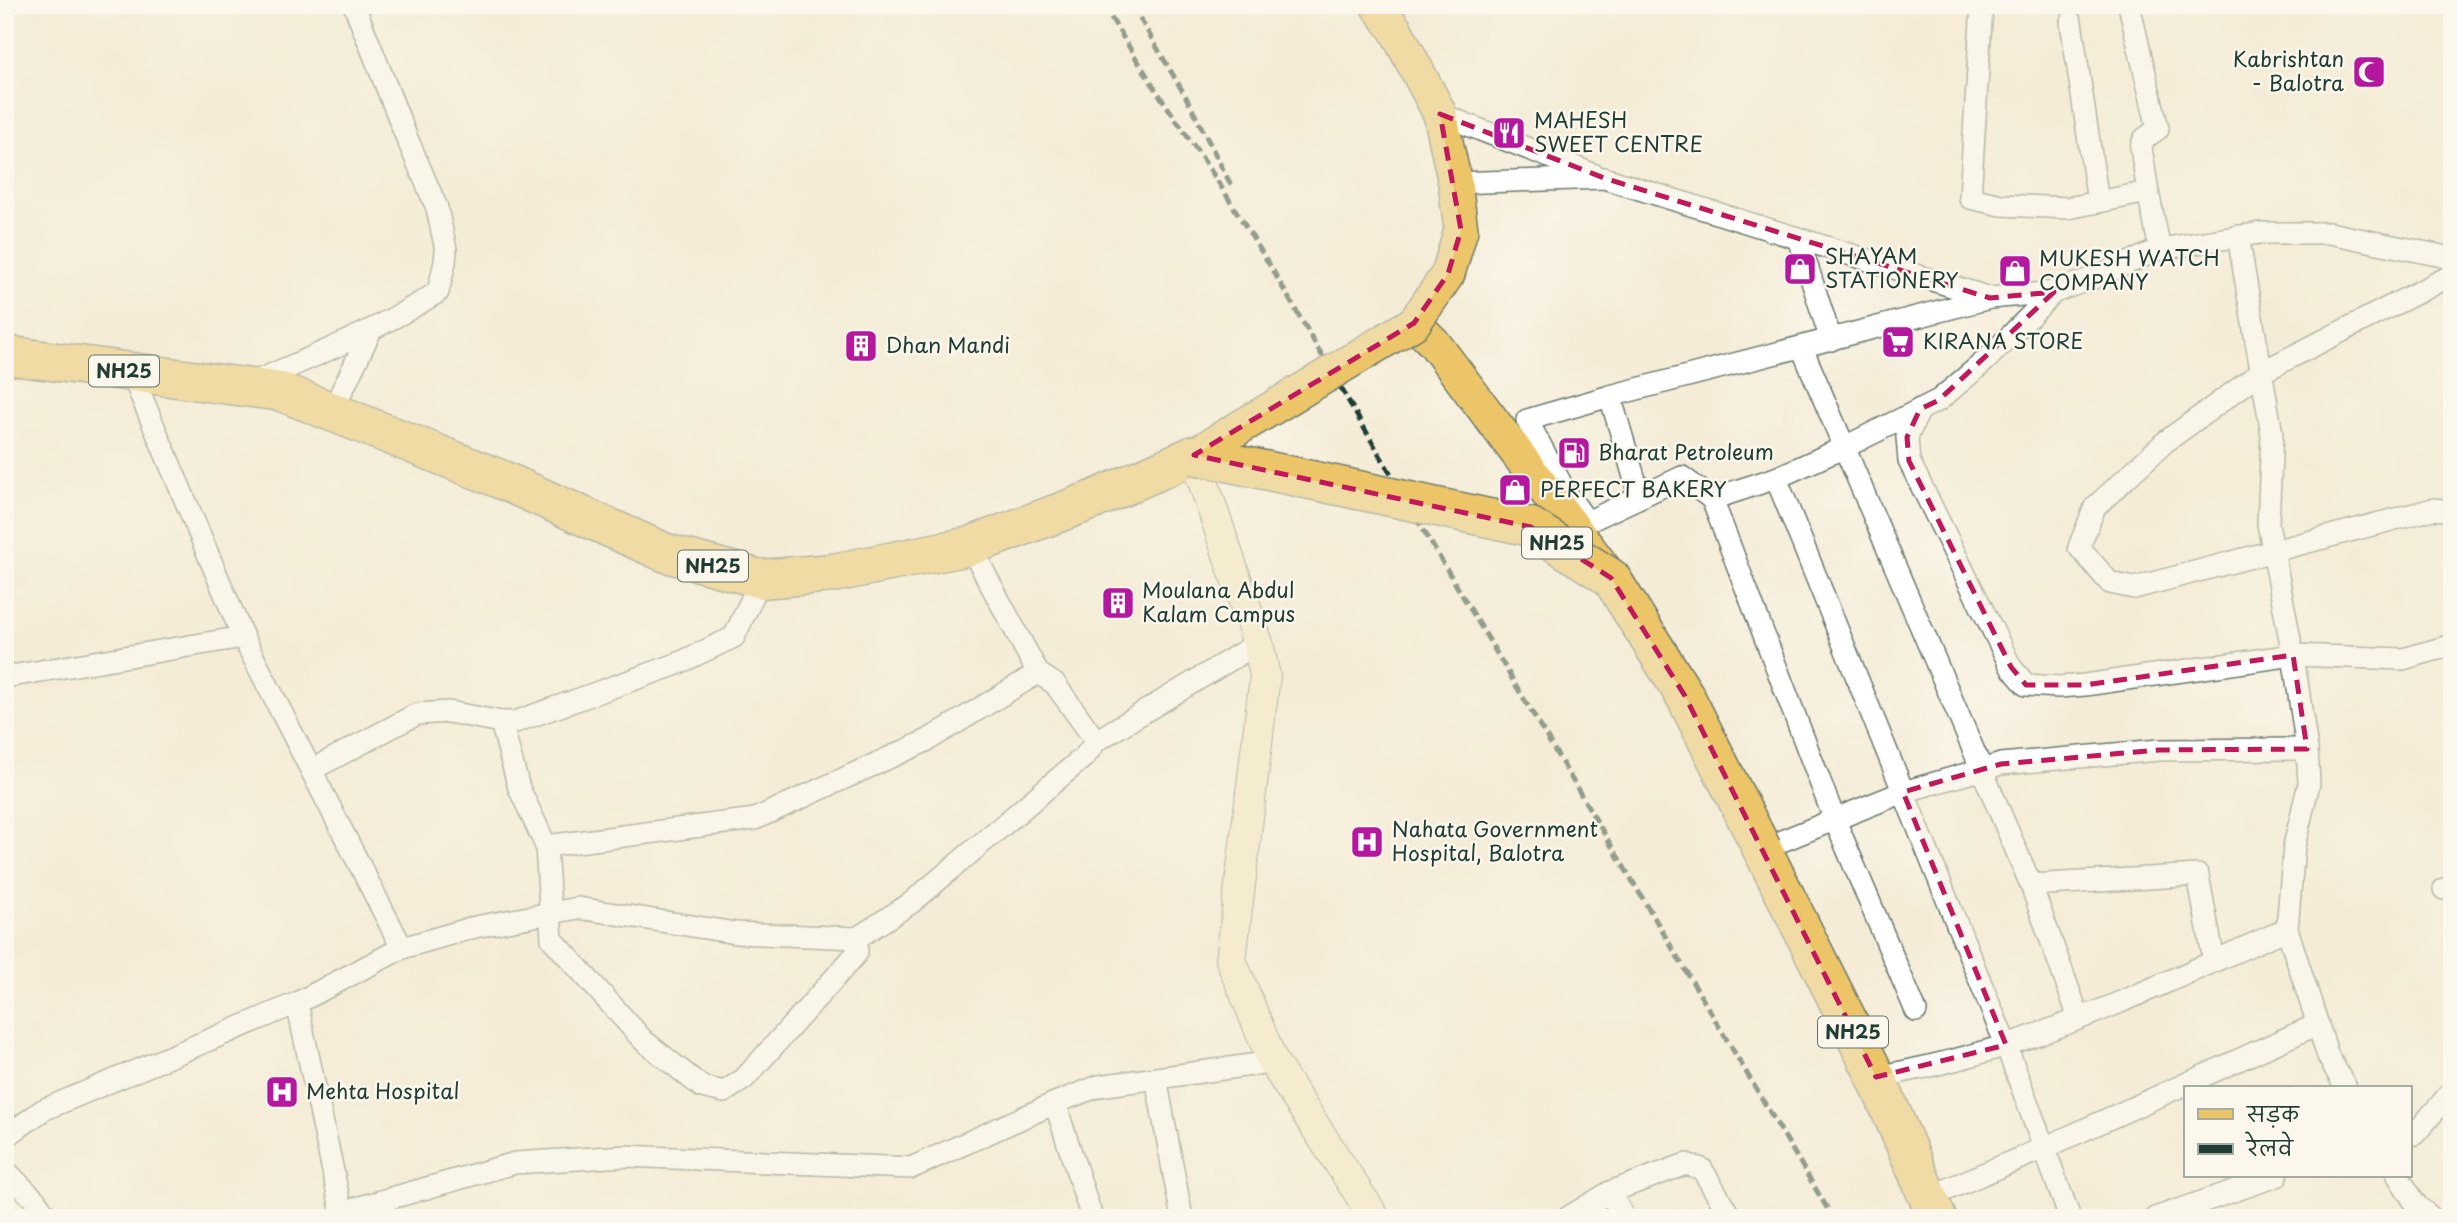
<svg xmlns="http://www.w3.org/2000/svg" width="2457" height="1223" font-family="'Playpen Sans','Playpen Sans Deva',sans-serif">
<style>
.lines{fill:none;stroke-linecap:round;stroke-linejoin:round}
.street-casing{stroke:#6a7a6d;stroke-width:24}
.secondary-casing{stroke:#6a7a6d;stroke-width:32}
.primary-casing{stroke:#6a7a6d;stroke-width:36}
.highway-casing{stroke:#6a7a6d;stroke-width:41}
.street{stroke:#fff;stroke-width:21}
.secondary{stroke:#f7e8c3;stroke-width:30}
.primary{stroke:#ecc569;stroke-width:33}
.highway{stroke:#ecc569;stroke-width:38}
.rail{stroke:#1f3d34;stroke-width:5;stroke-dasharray:10 5;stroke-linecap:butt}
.primary-bridge-casing{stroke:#6a7a6d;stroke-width:36;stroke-linecap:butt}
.highway-bridge-casing{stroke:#6a7a6d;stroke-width:41;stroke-linecap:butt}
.primary-bridge{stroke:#ecc569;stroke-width:33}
.highway-bridge{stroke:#ecc569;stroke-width:38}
.marked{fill:none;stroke:#c2185b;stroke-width:5;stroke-dasharray:14 9;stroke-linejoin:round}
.labels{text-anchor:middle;stroke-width:5;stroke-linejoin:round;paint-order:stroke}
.shield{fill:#fbf7ec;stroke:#61756b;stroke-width:2}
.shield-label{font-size:19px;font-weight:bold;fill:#1f3d34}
.poi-label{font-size:21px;fill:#1f3d34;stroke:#fbf7ec;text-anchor:start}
</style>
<rect width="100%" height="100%" fill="#fbf7ec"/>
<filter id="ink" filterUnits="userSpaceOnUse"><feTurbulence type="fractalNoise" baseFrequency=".0143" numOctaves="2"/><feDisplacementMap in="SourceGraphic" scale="14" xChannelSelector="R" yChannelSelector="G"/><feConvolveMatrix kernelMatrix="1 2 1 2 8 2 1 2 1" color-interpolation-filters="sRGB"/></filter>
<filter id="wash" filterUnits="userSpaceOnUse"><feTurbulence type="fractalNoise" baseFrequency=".00686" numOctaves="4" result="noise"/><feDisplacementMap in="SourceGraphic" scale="28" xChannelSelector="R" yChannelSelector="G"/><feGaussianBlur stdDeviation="1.57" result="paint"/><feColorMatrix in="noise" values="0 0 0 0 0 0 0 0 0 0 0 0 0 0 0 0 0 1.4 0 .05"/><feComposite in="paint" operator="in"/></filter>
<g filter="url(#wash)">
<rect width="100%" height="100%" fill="#f4ecd7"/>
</g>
<g filter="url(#ink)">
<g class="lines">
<defs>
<g id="street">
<polyline points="1982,5 1970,198 2001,205 2068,208 2148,192 2141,148 2144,139 2158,129 2129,5"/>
<polyline points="2071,22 2098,202"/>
<polyline points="1440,114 1595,175"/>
<polyline points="1455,183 1604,178 1990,298"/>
<polyline points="2148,192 2160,249"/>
<polyline points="2238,236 2272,434 2268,524 2293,655 2307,749 2309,783 2294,846 2287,929 2328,1056 2346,1088"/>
<polyline points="1798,238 1831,340"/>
<polyline points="2452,275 2260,373 2165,442 2095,507 2079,547 2110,583 2134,588 2433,509 2452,511"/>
<polyline points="2054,292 1985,361 1939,400 1843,448 1776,478 1712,499 1682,477 1587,522 1565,491 1527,420 1610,396 1990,298 2054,292 2099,276 2160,249 2260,233 2329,233 2452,258"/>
<polyline points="1802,348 2031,885 2079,1018"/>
<polyline points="131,372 243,637 402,948"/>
<path d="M252,383C315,356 380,329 438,292L445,262L446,250L437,208L406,136L354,5"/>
<polyline points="1610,396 1640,497"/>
<polyline points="1920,409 1907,437 1909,461 2011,667 2026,685 2059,687 2085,685 2293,655 2403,659 2452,645"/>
<polyline points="332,412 371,330"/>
<polyline points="1776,478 2006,1045 2070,1218"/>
<polyline points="1712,499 1834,818 1916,1011"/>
<polyline points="970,546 1038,673 1055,684 1096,741"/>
<polyline points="5,677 243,637"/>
<polyline points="501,722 519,788 546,846 552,939 644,1041 702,1087 724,1092 744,1079 857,953 857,938"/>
<polyline points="311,770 417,714 449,712 501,722 515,722 677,664 734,637 761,579"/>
<polyline points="546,846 755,819 928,740 1038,673"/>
<polyline points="1762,849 1903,792 2001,764 2159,750 2307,749"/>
<polyline points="2031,885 2198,875 2214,961"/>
<polyline points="2444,889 2452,886"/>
<polyline points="297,1003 343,1218"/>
<path d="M1876,1077C1920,1069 1963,1059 2006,1045C2102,1014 2195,969 2287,929"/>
<polyline points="1156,1078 1182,1218"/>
<polyline points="1055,1103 1092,1218"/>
<polyline points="2410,1135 2415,1134 2452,1091"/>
<polyline points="5,1139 11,1133 43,1110 297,1003 402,948 475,927 578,908 736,933 857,938 911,903 1085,756 1096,741 1258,643"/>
<polyline points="5,1170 35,1200 48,1218"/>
<polyline points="2398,1176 2417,1206 2432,1218"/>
<polyline points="1610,1192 1624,1218"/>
<polyline points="1927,1198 2044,1148 2318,1024"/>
<polyline points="342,1212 515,1163 625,1156 911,1168 1055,1103 1099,1086 1273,1062"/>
<polyline points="1567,1218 1610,1192 1686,1164 1702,1169 1731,1218"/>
<polyline points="2155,1218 2277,1176"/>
</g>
<polyline id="secondary" points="1194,455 1258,643 1265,676 1231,960 1273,1062 1375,1218"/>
<g id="primary">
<polyline points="1377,5 1395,29 1440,114 1455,183 1461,230"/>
<polyline points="1414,323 1434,343 1606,571"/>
</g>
<g id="highway">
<polyline points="5,355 282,392 500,479 666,553 761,579 833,573 970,546 1093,500 1194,455"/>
<polyline points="1762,849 1876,1077 1937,1218"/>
</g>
</defs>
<use href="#street" class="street-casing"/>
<use href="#secondary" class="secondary-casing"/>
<use href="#primary" class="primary-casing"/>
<use href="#highway" class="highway-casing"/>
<use href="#street" class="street"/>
<use href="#secondary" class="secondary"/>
<use href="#primary" class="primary"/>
<use href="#highway" class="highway"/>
<g class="rail">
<polyline points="1103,5 1154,87 1217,180 1269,264 1421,526 1833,1218"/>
<polyline points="1132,5 1186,97 1233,189"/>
</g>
<defs>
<polyline id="primary-bridge" points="1194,455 1414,323 1448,274 1461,230"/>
<polyline id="highway-bridge" points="1194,455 1531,527 1611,578 1685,696 1762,849"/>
</defs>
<use href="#primary-bridge" class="primary-bridge-casing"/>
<use href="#highway-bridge" class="highway-bridge-casing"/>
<use href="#primary-bridge" class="primary-bridge"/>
<use href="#highway-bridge" class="highway-bridge"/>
</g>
</g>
<path d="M0 0H2457V1223H0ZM1440,114L1604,178L1990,298L2054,292L1939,400L1920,409L1907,437L1909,461L2011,667L2026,685H2085L2293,655L2307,749L2159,750L2001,764L1903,792L2006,1045L1876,1077L1685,696L1611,578L1531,527L1194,455L1414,323L1448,274L1461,230Z" fill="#f4ecd7" fill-opacity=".55" fill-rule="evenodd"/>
<path class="marked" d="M1440,114L1604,178L1990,298L2054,292L1939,400L1920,409L1907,437L1909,461L2011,667L2026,685H2085L2293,655L2307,749L2159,750L2001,764L1903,792L2006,1045L1876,1077L1685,696L1611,578L1531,527L1194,455L1414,323L1448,274L1461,230Z"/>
<defs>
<symbol id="mosque-square" viewBox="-11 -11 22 22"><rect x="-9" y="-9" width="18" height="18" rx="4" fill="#b5179e" stroke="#fbf7ec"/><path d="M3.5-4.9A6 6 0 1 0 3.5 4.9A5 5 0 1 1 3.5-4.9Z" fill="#fff"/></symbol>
<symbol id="restaurant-square" viewBox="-11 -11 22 22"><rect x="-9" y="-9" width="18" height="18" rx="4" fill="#b5179e" stroke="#fbf7ec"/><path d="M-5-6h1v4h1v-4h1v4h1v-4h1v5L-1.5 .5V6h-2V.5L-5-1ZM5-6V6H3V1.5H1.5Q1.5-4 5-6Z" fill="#fff"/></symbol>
<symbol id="shop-square" viewBox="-11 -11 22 22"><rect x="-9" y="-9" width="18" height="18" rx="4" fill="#b5179e" stroke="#fbf7ec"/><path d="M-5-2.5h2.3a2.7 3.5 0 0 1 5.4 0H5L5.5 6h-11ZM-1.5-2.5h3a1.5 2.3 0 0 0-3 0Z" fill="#fff"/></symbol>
<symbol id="supermarket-square" viewBox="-11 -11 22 22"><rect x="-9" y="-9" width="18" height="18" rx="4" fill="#b5179e" stroke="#fbf7ec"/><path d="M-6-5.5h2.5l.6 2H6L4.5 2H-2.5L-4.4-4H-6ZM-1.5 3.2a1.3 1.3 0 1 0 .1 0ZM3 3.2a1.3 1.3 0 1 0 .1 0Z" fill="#fff"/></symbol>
<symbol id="building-square" viewBox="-11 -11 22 22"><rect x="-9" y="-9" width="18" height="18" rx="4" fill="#b5179e" stroke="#fbf7ec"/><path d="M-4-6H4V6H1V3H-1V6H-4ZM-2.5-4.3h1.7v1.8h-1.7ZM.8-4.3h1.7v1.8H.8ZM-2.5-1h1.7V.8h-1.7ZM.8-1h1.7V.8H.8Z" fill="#fff"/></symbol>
<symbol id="fuel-square" viewBox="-11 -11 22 22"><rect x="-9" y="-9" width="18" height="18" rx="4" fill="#b5179e" stroke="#fbf7ec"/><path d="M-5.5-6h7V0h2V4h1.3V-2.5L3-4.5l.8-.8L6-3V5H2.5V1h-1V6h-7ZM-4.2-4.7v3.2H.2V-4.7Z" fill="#fff"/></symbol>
<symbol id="hospital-square" viewBox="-11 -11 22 22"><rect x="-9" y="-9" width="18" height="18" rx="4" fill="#b5179e" stroke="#fbf7ec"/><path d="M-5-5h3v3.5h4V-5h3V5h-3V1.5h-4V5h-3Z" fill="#fff"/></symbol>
</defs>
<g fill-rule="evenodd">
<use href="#mosque-square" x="2350" y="53" width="38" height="38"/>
<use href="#restaurant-square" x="1490" y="114" width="38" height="38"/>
<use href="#shop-square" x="1781" y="250" width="38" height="38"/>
<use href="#shop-square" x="1996" y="252" width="38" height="38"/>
<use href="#supermarket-square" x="1879" y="323" width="38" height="38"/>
<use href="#building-square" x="842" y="327" width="38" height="38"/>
<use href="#fuel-square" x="1555" y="434" width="38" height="38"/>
<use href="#shop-square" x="1496" y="471" width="38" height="38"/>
<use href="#building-square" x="1099" y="584" width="38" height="38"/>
<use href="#hospital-square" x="1348" y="823" width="38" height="38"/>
<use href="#hospital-square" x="263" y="1073" width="38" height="38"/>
</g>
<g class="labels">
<g class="shield">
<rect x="89" y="355.5" width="70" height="31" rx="5"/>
<rect x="1522" y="527.5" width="70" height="31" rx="5"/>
<rect x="678" y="550.5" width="70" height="31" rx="5"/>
<rect x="1818" y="1016.5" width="70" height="31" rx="5"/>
</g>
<g class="shield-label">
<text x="124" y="378">NH25</text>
<text x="1557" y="550">NH25</text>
<text x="713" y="573">NH25</text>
<text x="1853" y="1039">NH25</text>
</g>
<g class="poi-label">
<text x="2344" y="67" text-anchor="end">Kabrishtan<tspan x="2344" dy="24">- Balotra</tspan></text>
<text x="1534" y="128">MAHESH<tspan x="1534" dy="24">SWEET CENTRE</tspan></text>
<text x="1825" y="264">SHAYAM<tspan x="1825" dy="24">STATIONERY</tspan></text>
<text x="2039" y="266">MUKESH WATCH<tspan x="2039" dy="24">COMPANY</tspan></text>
<text x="1923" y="349">KIRANA STORE</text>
<text x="886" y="353">Dhan Mandi</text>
<text x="1598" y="460">Bharat Petroleum</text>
<text x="1540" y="497">PERFECT BAKERY</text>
<text x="1142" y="598">Moulana Abdul<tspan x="1142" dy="24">Kalam Campus</tspan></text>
<text x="1392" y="837">Nahata Government<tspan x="1392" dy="24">Hospital, Balotra</tspan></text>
<text x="306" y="1099">Mehta Hospital</text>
</g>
</g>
<rect width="2457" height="1223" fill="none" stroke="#fbf7ec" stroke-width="28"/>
<rect x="2184" y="1086" width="228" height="91" fill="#fbf7ec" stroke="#a3ada2" stroke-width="2"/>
<rect x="2198" y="1109" width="35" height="10" fill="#ecc569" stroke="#a3ada2" stroke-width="2"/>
<text x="2247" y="1122" font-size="21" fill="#1f3d34">सड़क</text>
<rect x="2198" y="1144" width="35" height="10" fill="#1f3d34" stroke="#a3ada2" stroke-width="2"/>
<text x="2247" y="1156" font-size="21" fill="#1f3d34">रेलवे</text>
</svg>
